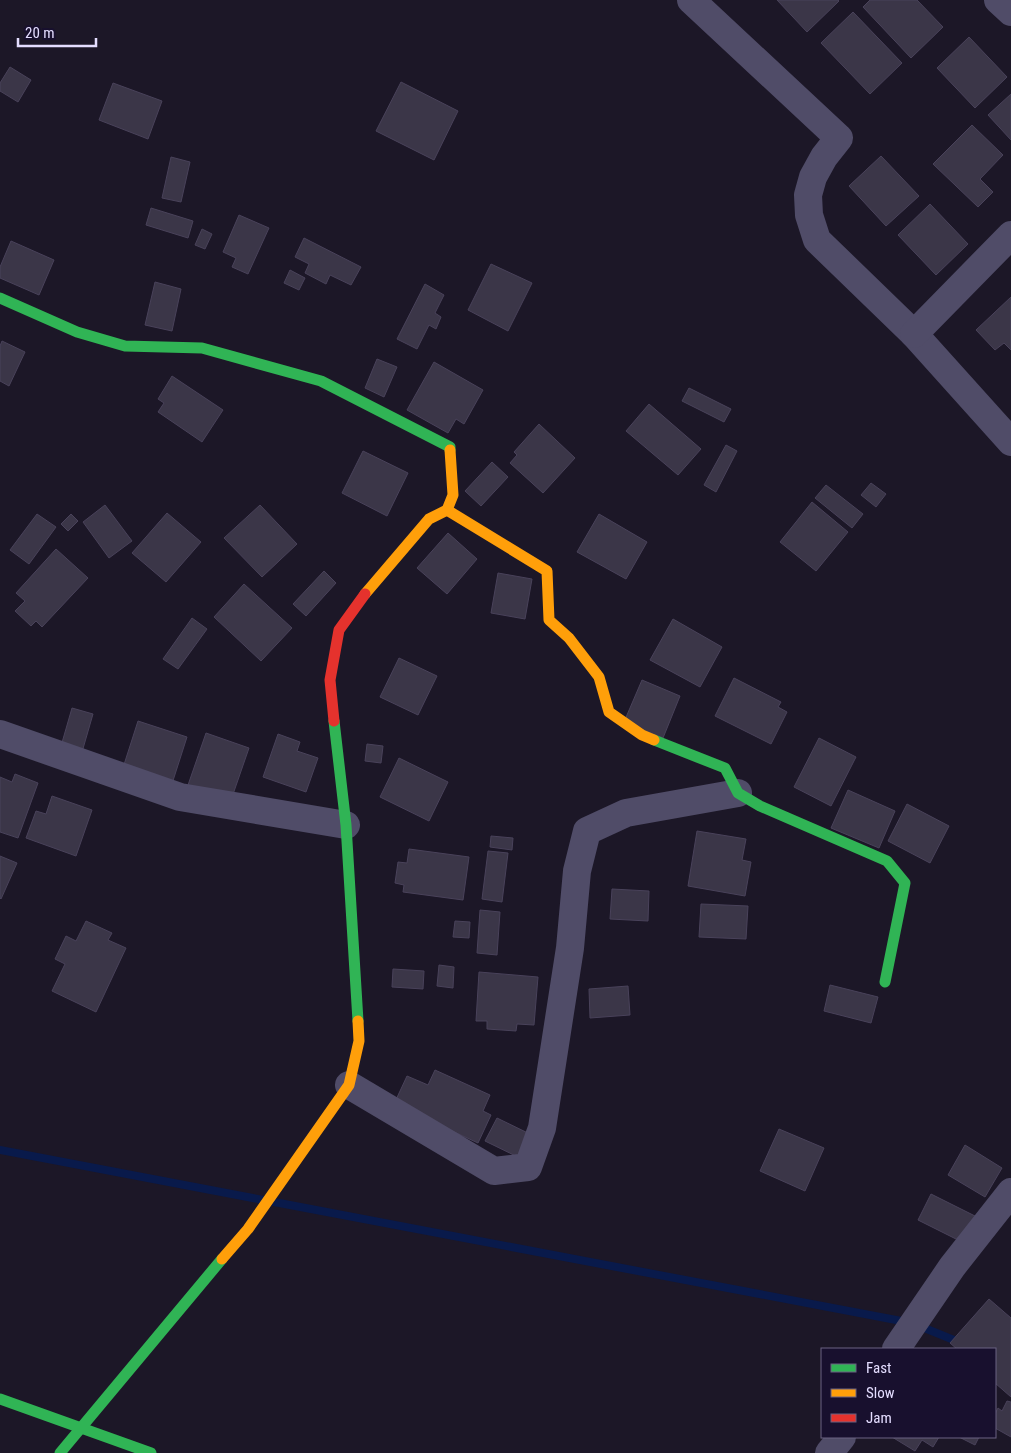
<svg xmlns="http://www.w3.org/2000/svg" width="1011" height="1453" font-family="'Roboto Condensed',sans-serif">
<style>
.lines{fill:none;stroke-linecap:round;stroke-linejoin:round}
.stream{stroke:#091a4b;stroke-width:8}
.building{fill:#3b3648;stroke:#49425a}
.street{stroke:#504c68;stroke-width:28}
.fast{stroke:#30b455;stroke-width:11}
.slow{stroke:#ff9f0a;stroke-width:11}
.jam{stroke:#e5322d;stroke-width:11}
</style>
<rect width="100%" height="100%" fill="#1c1727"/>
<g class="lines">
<g class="stream">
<polyline points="0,1150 263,1200"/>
<polyline points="274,1202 912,1323 976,1349"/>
<polyline points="995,1357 1011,1364"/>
</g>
</g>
<g class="building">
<polygon points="777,0 838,0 839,1 807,32"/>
<polygon points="870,0 917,0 943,27 911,58 863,7"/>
<polygon points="853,12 902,63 870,94 821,43"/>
<polygon points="969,37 1007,77 975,108 937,68"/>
<polygon points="10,67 31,80 18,102 0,91 0,83"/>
<polygon points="401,82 458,111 434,160 376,131"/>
<polygon points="113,83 162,101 148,139 99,120"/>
<polygon points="1011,94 1011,140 988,115"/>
<polygon points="972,125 1003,155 980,179 993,192 978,207 933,164"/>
<polygon points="881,156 919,196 886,226 849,186"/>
<polygon points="171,157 190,162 181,202 162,198"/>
<polygon points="930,204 968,244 936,275 898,235"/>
<polygon points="151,208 193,221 188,238 146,225"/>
<polygon points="239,215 269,228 248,274 232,267 236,258 223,252"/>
<polygon points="202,229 212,234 205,249 195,245"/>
<polygon points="304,238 361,267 351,285 330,275 326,284 305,273 309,264 295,257"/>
<polygon points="11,241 54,260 39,295 0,278 0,267"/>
<polygon points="491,264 532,283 508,331 468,310"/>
<polygon points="290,270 305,278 299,290 284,283"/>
<polygon points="155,282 181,289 172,331 145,325"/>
<polygon points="425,284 444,295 435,313 441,317 436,329 429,325 417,349 397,339"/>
<polygon points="1011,297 1011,350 1004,343 995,350 976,330"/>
<polygon points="2,341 25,352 9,386 0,381 0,346"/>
<polygon points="377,359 397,367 384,397 365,388"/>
<polygon points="434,362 483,390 464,424 456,419 448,433 407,410"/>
<polygon points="172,376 223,410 202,442 158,412 164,403 158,399"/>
<polygon points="689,388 731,409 724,422 682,401"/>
<polygon points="649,404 701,449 678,475 626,431"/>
<polygon points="539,424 575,458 543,493 510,463 517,455 514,452"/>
<polygon points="726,445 737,451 716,492 704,485"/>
<polygon points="363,451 408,473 387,516 342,493"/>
<polygon points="492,462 508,477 481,506 465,491"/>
<polygon points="871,483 886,494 876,507 861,495"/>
<polygon points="826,485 863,514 852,528 815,498"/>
<polygon points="812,502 848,532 816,571 780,542"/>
<polygon points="105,505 132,541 109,558 83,522"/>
<polygon points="260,505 297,544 262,577 224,538"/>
<polygon points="167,513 201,542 166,582 132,553"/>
<polygon points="37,514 56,527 29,564 10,550"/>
<polygon points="71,514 78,521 68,531 61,524"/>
<polygon points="599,514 647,542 626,579 577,552"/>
<polygon points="448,533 477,559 447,594 417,568"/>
<polygon points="56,549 88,578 42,627 36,621 31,626 15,611 25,601 16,593"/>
<polygon points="324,571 336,583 306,616 293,604"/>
<polygon points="498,573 532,579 525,619 491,613"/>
<polygon points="244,584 292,628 261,661 214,617"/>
<polygon points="192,618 207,629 178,669 163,659"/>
<polygon points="673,619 722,647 700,687 650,660"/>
<polygon points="399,658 437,676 418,715 380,697"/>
<polygon points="734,678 781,702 778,707 787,712 771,744 715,716"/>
<polygon points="642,680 680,696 663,738 624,722"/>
<polygon points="72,708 93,714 80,759 59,753"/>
<polygon points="138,721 187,737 170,790 121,774"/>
<polygon points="206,733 249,748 230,803 187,788"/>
<polygon points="278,734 300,742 297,751 318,758 306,792 263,777"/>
<polygon points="819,738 856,757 831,806 794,787"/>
<polygon points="367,744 383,746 381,763 365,761"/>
<polygon points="399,758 448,782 429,821 380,797"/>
<polygon points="15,774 38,783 18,838 0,832 0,777 12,782"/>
<polygon points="848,790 895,811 879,848 831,828"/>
<polygon points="52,796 92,810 76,856 26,838 36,811 46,814"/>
<polygon points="907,804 949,826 930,863 888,841"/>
<polygon points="697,831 746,839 742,860 751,862 745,896 688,886"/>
<polygon points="491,836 513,838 512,850 490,847"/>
<polygon points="409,849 469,857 463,900 403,892 404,885 395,883 398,862 407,863"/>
<polygon points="488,851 508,853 502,902 482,899"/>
<polygon points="0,856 17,863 1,899 0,898"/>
<polygon points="612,889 649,891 648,921 610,919"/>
<polygon points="701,904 748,906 746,939 699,937"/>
<polygon points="480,910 500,912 497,955 477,953"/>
<polygon points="86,921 112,933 108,940 126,948 96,1012 52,991 65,964 55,959 66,936 76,941"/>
<polygon points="455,921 470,922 469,938 453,937"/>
<polygon points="439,965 454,967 453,988 437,986"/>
<polygon points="393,969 424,971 423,989 392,987"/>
<polygon points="479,972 538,977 534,1025 517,1024 516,1031 487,1029 487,1021 476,1021"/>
<polygon points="830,985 878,997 871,1023 824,1011"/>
<polygon points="628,986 630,1015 590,1018 589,989"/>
<polygon points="435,1070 490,1095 483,1111 491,1115 478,1143 394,1104 407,1076 428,1085"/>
<polygon points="497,1118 534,1136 522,1159 485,1141"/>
<polygon points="779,1129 824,1148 805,1191 760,1171"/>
<polygon points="965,1145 1002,1168 985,1197 948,1175"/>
<polygon points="931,1194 975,1216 962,1242 918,1220"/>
<polygon points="989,1299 1011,1318 1011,1397 995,1383 995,1349 957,1349 950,1343"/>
<polygon points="1007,1401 1011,1402 1011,1437 995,1428 995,1414 998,1408 1002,1411"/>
<polygon points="892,1437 939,1437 933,1447 922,1440 915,1451"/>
<polygon points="959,1437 979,1437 975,1445"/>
</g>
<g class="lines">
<g class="street">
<polyline points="691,0 839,138 824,157 813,177 808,195 809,215 817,240 914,334 1011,442"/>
<polyline points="998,0 1011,12"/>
<polyline points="914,334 1011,235"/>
<polyline points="0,734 180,797 346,825"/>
<polyline points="349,1085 494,1171 528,1167 542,1128 570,948 577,871 587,831 626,813 738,793"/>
<polyline points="896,1349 952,1267 1011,1192"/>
<polyline points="829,1453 842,1437"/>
</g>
<g class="fast">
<polyline points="0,298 77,332 125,346 202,348 321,381 450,447 450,450"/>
<polyline points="334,721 346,825 358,1021"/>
<polyline points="654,740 725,768 738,793 760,806 887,861 905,883 885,982"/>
<polyline points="0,1399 151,1453"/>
<polyline points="60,1453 222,1259"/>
</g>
<g class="slow">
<polyline points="447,510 547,571 549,620 569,638 599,677 609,712 642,735 654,740"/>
<polyline points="365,594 429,519 447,510 453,495 450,450"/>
<polyline points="222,1259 248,1229 349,1085 359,1041 358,1021"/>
</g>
<polyline class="jam" points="334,721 330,680 339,630 365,594"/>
</g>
<rect x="821" y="1348" width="175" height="90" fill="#18102e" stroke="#6a6282"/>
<rect x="831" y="1364" width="25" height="8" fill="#30b455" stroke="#6a6282"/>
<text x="866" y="1373" font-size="15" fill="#e4ddff">Fast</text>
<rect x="831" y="1389" width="25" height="8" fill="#ff9f0a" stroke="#6a6282"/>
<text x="866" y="1398" font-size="15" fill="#e4ddff">Slow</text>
<rect x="831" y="1414" width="25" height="8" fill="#e5322d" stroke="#6a6282"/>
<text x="866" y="1423" font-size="15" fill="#e4ddff">Jam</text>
<path d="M18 38v8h78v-8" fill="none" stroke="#e4ddff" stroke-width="2.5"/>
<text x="25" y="38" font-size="15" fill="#e4ddff" stroke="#18102e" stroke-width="4" paint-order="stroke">20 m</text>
</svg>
